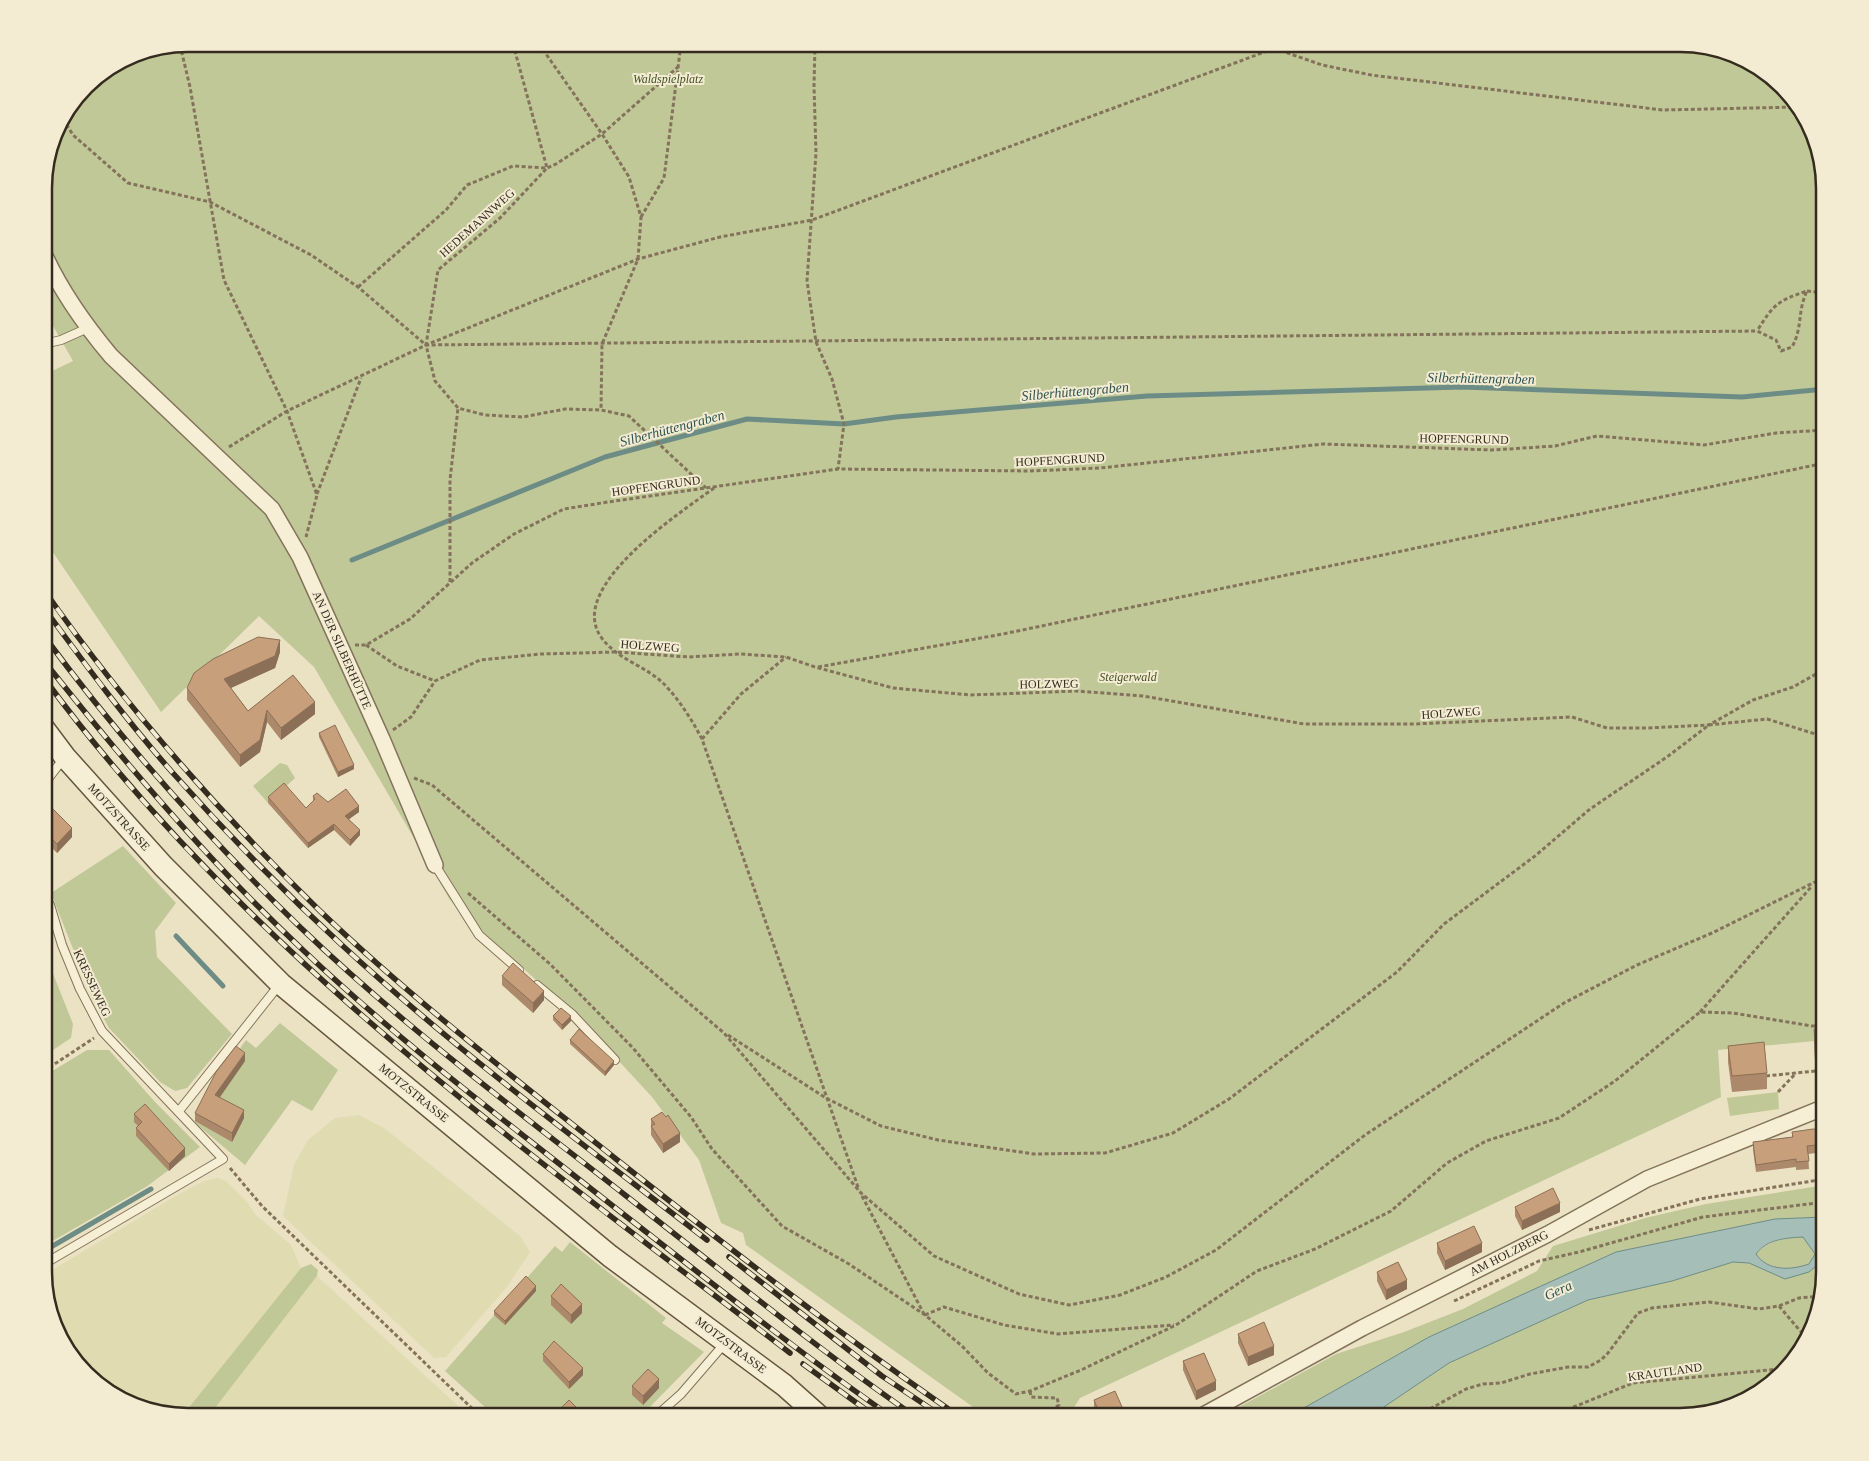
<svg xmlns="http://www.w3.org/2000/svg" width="1869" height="1461" font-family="Georgia,serif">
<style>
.farmland{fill:#e0dbb1}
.green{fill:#c0c898}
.water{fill:#a5beb8;stroke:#6d8c86;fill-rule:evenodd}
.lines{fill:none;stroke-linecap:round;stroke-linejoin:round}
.stream{stroke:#6d8c86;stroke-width:5}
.lane-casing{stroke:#84735b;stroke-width:10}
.street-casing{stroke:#84735b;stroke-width:18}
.secondary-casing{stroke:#66553e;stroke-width:24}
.path{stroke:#84735b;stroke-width:3;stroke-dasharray:4 2.5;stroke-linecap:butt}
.lane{stroke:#f6efd6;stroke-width:8}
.street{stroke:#f6efd6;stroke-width:15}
.secondary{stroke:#f6efd6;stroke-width:21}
.rail-casing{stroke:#352b1e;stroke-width:5.5}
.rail{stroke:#f3ecd2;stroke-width:4;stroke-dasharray:11;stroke-linecap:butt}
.wall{fill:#ab896a}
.shaded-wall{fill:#8b6f56}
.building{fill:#c79f7b;stroke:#8b6f56}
.labels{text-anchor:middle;stroke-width:4;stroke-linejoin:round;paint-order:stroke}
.park-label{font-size:12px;font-style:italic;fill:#435026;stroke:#f3ecd2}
.street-label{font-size:12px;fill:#352b1e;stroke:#f3ecd2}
.water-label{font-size:14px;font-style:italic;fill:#2e5454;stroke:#f3ecd2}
.rim{fill:none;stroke:#352b1e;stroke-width:2.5}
</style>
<rect width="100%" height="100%" fill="#ebe2c3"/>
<g class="farmland">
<polygon points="359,1115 384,1128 490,1212 520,1236 530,1252 507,1287 446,1357 434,1358 283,1216 294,1165 308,1140 335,1118"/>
<polygon points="217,1178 226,1181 247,1202 256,1215 291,1245 301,1268 182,1416 133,1406 93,1382 59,1337 44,1275 179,1194 204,1181"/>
<polygon points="317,1276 444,1393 470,1417 208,1417"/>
</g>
<g class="green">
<polygon points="188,44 1681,44 1728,52 1776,79 1810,125 1825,188 1825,1040 1718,1050 1721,1097 1080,1398 1068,1417 987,1417 746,1245 743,1233 721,1223 699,1160 652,1097 580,1019 500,948 450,900 314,667 259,616 161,712 44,539 44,375 73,361 44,310 44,178 59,124 93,80 133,55"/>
<polygon points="280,763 287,765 295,778 268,803 253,786"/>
<polygon points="123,846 176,903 155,931 157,957 232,1034 187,1088 175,1091 160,1082 109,1028 92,997 51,893"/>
<polygon points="44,951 73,1024 71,1038 44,1056"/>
<polygon points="280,1023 338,1070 312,1111 292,1100 245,1165 194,1122 213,1087 246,1040 256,1048"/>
<polygon points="87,1050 109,1050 155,1102 200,1147 146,1187 44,1246 44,1076"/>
<polygon points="1778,1092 1779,1109 1730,1116 1727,1098"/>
<polygon points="1825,1185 1825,1217 1775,1219 1616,1252 1429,1337 1288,1417 1221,1417 1336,1354 1404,1332 1463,1309 1537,1271 1553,1246 1645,1218 1706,1204"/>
<path d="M1803,1237L1815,1254L1810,1264C1804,1266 1796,1270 1791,1270C1779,1270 1762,1264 1756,1254C1768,1240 1785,1238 1803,1237Z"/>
<polygon points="570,1242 666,1318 662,1323 704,1352 640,1417 496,1417 445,1371 555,1246 562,1252"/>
<polygon points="1825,1255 1825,1273 1814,1328 1790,1368 1744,1402 1681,1417 1369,1417 1449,1363 1588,1300 1672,1281 1733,1262 1749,1263 1785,1279 1823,1260"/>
<polygon points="311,1264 318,1270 317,1276 208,1417 182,1416 301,1268"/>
</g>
<path class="water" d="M1825,1217V1255L1823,1260L1809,1272L1785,1279L1749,1263L1733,1262L1672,1281L1588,1300L1449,1363L1369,1417H1288L1429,1337L1616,1252L1775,1219ZM1803,1237L1815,1254L1809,1264C1792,1270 1768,1272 1756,1254C1767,1239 1786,1238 1803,1237Z"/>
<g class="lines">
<g class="stream">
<polyline points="352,560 605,457 747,419 844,424 896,417 1147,396 1462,387 1742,397 1825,389"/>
<polyline points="176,936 223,986"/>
<polyline points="44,1251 151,1189"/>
</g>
<defs>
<g id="lane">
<polyline points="44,344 61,340 88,328"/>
<polyline points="44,784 64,758"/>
<polyline points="435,865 479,935 519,970"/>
<polyline points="537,985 572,1014 615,1060"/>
<polyline points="179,1111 279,985"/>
<polyline points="44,1264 223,1159 102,1031 80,989 62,945 50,905 44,896"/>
<polyline points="655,1417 681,1394 725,1343"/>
</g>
<g id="street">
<path d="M44,254C61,291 85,325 111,356L272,509L300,557L382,739L435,865"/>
<polyline points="1200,1417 1362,1328 1548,1234 1647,1179 1825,1107"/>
</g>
<polyline id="secondary" points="44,729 65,757 163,866 281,984 610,1256 784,1385 820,1417"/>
</defs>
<use href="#lane" class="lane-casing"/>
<use href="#street" class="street-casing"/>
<use href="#secondary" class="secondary-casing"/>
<g class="path">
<polyline points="513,44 547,168 500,218 438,270 426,345 435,381 458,408 485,415 523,417 565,409 601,410 629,416 706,488"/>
<polyline points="539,44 602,134 629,177 641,217 638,259 602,344 601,410"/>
<polyline points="815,44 814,86 816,153 807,281 816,342 832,379 844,424 838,469"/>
<polyline points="1262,44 1322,65 1371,75 1663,110 1797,107"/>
<polyline points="180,45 190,87 224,280 287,411 317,495 306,537"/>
<path d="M63,119L73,135L128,183L210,202L311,255L358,287L426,345L1757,331L1776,340L1781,351L1792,347C1803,327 1797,312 1807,291C1777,301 1774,304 1757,331"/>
<polyline points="641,217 664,178 681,44"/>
<polyline points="358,287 446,210 467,185 513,166 547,168 556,164 602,134 679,66"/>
<polyline points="1807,291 1825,293"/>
<polyline points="229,447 287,411 426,345 638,259 720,237 812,220 1286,44"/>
<path d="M714,488C680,513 566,587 601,637C617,660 647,666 665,685C680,701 692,720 702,739L859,1190"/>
<polyline points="317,494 361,378"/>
<polyline points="450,582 450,480 458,408"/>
<polyline points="355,645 366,645 410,619 472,563 514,534 564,509 608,502 838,469 1030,471 1100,468 1323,444 1492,450 1555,446 1597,436 1704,445 1776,433 1825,430"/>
<polyline points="366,645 397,666 435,681"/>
<polyline points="818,667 1003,634 1825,463"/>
<polyline points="393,730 411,717 435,681 480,660 541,654 616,652 689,657 740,654 786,657 815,667 893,688 971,695 1076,691 1143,696 1304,724 1414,724 1572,717 1607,728 1647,728 1709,725 1753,700 1793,687 1825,669"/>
<polyline points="702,739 741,694 786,657"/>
<polyline points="414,778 432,785 724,1033 861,1193 934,1256 1019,1294 1069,1305 1120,1295 1166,1277 1216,1250 1365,1135 1564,1003 1637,965 1712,933 1825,877"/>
<polyline points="468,893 550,964 633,1048 691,1117 712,1149 782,1226 849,1264 925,1315 962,1346 988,1373 1016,1394 1030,1391 1081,1370 1176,1325 1257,1271 1315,1249 1391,1211 1447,1163 1486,1141 1559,1118 1615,1081 1700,1012 1733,1013 1812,1026 1825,1026"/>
<polyline points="1700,1012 1812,886"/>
<polyline points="728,1035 826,1098 881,1126 938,1140 1034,1154 1105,1153 1173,1133 1229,1099 1397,972 1444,924 1535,856 1590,809 1667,757 1709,725 1767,719 1825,737"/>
<polyline points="44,1071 94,1038"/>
<polyline points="1766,1076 1825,1070"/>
<polyline points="1778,1092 1796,1073"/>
<polyline points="230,1168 262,1206 481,1417"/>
<polyline points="862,1196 924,1314"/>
<polyline points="1589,1230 1700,1199 1825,1179"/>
<polyline points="1454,1301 1539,1261 1579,1252 1703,1217 1825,1202"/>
<polyline points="1779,1306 1807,1339"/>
<polyline points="925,1315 944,1307 1004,1325 1058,1334 1174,1325"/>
<polyline points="1030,1391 1031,1397 1057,1398 1059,1405 1040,1417"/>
<polyline points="1420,1417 1428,1410 1466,1389 1483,1384 1501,1383 1530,1374 1568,1367 1588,1367 1601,1360 1608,1353 1638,1313 1652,1308 1709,1302 1759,1309 1779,1306 1799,1298 1821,1296"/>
<polyline points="1549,1417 1633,1383 1790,1368"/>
</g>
<use href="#lane" class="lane"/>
<use href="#street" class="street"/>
<use href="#secondary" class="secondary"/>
<defs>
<g id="rail">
<path d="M44,590C125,706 219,812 320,911C413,1000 516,1079 616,1159C729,1248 842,1336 960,1417"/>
<path d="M44,608C85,664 126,720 172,772C226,833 284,892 344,947C458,1052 584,1145 707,1240"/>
<path d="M44,636C121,740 208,838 301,928C402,1025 515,1109 625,1195C721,1270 816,1348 916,1417"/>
<path d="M44,661C125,763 209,862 304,951C402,1044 512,1126 618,1210C708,1280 798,1352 892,1417"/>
<path d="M44,678C244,951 524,1149 790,1353"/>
<polyline points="729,1257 882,1376 943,1417"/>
<polyline points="803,1364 876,1417"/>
</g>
</defs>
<use href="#rail" class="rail-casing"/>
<use href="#rail" class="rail"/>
</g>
<g class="wall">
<polygon points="280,652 275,668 231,688 248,711 293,675 315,714 281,740 267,722 260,752 240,767 187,700 187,688"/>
<polygon points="319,733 354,769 338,777 319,737"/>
<polygon points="313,796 328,802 359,812 349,819 360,835 350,846 334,830 308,848 268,803 268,797 306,808 313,801"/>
<polygon points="44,816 72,837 57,853 44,840"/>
<polygon points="502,976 544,1000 533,1013 502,985"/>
<polygon points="553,1016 571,1021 562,1030 553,1020"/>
<polygon points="1814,1029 1825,1029 1825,1061 1815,1061 1814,1047"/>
<polygon points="570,1040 614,1065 605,1076 570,1044"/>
<polygon points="1728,1046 1767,1073 1767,1089 1732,1092 1728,1062"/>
<polygon points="245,1061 220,1097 244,1118 232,1142 195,1121 195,1113"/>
<polygon points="134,1114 185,1156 169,1171 136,1136 136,1128 138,1126 134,1122"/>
<polygon points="666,1117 680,1142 663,1153 651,1135 651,1119"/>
<polygon points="1825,1130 1825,1152 1808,1154 1809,1169 1796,1170 1796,1167 1756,1172 1753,1150 1753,1142 1792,1137 1792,1132"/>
<polygon points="1515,1207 1560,1212 1522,1230 1515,1216"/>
<polygon points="1437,1243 1482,1252 1445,1270 1437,1253"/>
<polygon points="1377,1272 1407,1289 1386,1300 1377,1281"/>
<polygon points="536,1291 505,1325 494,1315 494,1311"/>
<polygon points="551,1296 582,1313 571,1324 551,1305"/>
<polygon points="1238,1334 1274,1355 1248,1366 1238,1343"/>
<polygon points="543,1354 583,1375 569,1389 543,1361"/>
<polygon points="1183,1361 1216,1390 1196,1400 1183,1370"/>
<polygon points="632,1386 659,1388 643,1405 632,1395"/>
<polygon points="1094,1400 1126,1417 1098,1417 1094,1409"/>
<polygon points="559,1410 581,1417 562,1417 559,1414"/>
</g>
<g class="shaded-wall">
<polygon points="280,640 280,652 275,668 224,691 224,679"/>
<polygon points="315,702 315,714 281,740 281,728"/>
<polygon points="267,710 267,722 260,752 240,767 240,755"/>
<polygon points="354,765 354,769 338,777 338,772"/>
<polygon points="359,806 359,812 345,822 345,816"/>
<polygon points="334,824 334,830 308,848 308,843"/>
<polygon points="72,828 72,837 57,853 57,844"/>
<polygon points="360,830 360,835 350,846 350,840"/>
<polygon points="544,991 544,1000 533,1013 533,1003"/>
<polygon points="571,1016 571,1021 562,1030 562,1025"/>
<polygon points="245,1053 245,1061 215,1104 215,1095"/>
<polygon points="614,1061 614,1065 605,1076 605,1072"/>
<polygon points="244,1110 244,1118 232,1142 232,1133"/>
<polygon points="680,1133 680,1142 663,1153 663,1144"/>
<polygon points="185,1148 185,1156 169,1171 169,1164"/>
<polygon points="1560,1203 1560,1212 1522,1230 1522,1221"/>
<polygon points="1482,1243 1482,1252 1445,1270 1445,1261"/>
<polygon points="1407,1280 1407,1289 1386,1300 1386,1290"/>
<polygon points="536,1286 536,1291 505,1325 505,1321"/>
<polygon points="582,1304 582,1313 571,1324 571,1315"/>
<polygon points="1274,1346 1274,1355 1248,1366 1248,1357"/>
<polygon points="583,1368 583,1375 569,1389 569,1382"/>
<polygon points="659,1379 659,1388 643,1405 643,1396"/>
<polygon points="1216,1381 1216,1390 1196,1400 1196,1391"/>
<polygon points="581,1412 581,1417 577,1417"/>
</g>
<g class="building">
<polygon points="258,637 280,640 275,656 224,679 248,711 293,675 315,702 281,728 267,710 260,740 240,755 187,688 194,673 213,659"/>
<polygon points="335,725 354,765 338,772 319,733"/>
<polygon points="284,783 306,808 315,799 313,796 317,793 328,802 346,789 359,806 345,816 360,830 350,840 334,824 308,843 268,797"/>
<polygon points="52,808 72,828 57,844 44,831 44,816"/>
<polygon points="513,963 544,991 533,1003 502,976"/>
<polygon points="561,1008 571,1016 562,1025 553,1016"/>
<polygon points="579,1029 614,1061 605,1072 570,1040"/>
<polygon points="1814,1029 1825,1029 1825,1043 1815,1044"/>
<polygon points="1764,1042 1767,1073 1732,1076 1728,1046"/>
<polygon points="236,1046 245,1053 215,1095 244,1110 232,1133 195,1113 216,1072"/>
<polygon points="145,1104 185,1148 169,1164 136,1128 142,1122 134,1114"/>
<polygon points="662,1112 666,1117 668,1115 680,1133 663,1144 651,1126 655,1124 651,1119"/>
<polygon points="1813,1129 1825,1130 1825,1144 1807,1146 1809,1161 1796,1162 1796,1159 1756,1165 1753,1142 1793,1137 1792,1132"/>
<polygon points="1553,1188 1560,1203 1522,1221 1515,1207"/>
<polygon points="1474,1226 1482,1243 1445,1261 1437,1243"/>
<polygon points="1398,1262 1407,1280 1386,1290 1377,1272"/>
<polygon points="526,1276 536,1286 505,1321 494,1311"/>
<polygon points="561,1284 582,1304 571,1315 551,1296"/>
<polygon points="1264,1322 1274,1346 1248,1357 1238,1334"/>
<polygon points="554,1341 583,1368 569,1382 543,1354"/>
<polygon points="1204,1353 1216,1381 1196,1391 1183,1361"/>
<polygon points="648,1369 659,1379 643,1396 632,1386"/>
<polygon points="1115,1391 1126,1416 1122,1417 1101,1417 1094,1400"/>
<polygon points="569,1400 581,1412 577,1417 567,1417 559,1410"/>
<polygon points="709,1407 720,1417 699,1417"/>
</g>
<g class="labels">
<g class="park-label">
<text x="668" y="83">Waldspielplatz</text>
<text x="1128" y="681">Steigerwald</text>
</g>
<g class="street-label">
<text transform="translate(477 223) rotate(-42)" y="4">HEDEMANNWEG</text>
<text transform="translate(1464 439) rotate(1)" y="4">HOPFENGRUND</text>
<text transform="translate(1060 460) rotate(-3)" y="4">HOPFENGRUND</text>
<text transform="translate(656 486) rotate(-8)" y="4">HOPFENGRUND</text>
<text transform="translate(650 646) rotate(4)" y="4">HOLZWEG</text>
<text transform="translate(342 650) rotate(66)" y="4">AN DER SILBERHÜTTE</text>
<text transform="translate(1049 684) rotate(-1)" y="4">HOLZWEG</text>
<text transform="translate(1451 713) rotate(-4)" y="4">HOLZWEG</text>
<text transform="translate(119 817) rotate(48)" y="4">MOTZSTRASSE</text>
<text transform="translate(92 983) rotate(65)" y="4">KRESSEWEG</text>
<text transform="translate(414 1093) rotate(39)" y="4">MOTZSTRASSE</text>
<text transform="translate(1509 1253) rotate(-27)" y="4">AM HOLZBERG</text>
<text transform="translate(731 1345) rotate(37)" y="4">MOTZSTRASSE</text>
<text transform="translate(1665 1372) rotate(-8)" y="4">KRAUTLAND</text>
</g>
<g class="water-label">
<text transform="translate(1481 378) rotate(1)" y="5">Silberhüttengraben</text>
<text transform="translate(1075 391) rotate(-5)" y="5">Silberhüttengraben</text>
<text transform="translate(672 428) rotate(-15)" y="5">Silberhüttengraben</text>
<text transform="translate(1558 1290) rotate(-24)" y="5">Gera</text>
</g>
</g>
<path d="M0 0H1869V1461H0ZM188 52H1680A136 136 0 0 1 1816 188V1272A136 136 0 0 1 1680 1408H188A136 136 0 0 1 52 1272V188A136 136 0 0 1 188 52Z" fill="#f3ecd2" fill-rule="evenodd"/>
<path class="rim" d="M188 52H1680A136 136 0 0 1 1816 188V1272A136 136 0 0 1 1680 1408H188A136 136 0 0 1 52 1272V188A136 136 0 0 1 188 52Z"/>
</svg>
